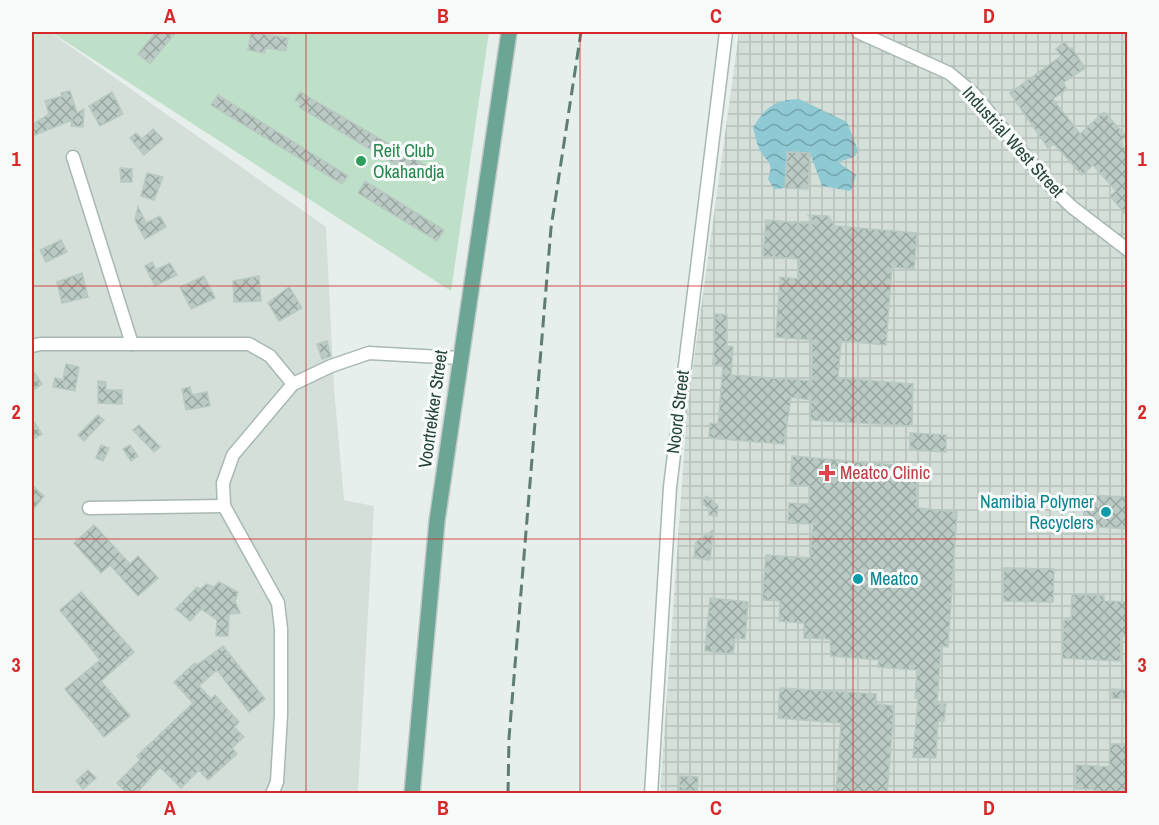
<svg xmlns="http://www.w3.org/2000/svg" width="1159" height="825" font-family="'Archivo Narrow',sans-serif">
<style>
.built{fill:#d4dfda}
.industrial{fill:url(#industrial-grid)}
.grass{fill:#bfe0c8}
.water{fill:url(#water-waves)}
.building{fill:url(#building-cross-hatch);stroke:#b8c9c2;stroke-width:1.5}
.lines{fill:none;stroke-linecap:round;stroke-linejoin:round}
.minor-casing{stroke:#a8b8b2;stroke-width:15}
.major-casing{stroke:#c2cac8;stroke-width:18}
.minor{stroke:#fff;stroke-width:12}
.major{stroke:#6aa596;stroke-width:15}
.rail{stroke:#5f7d75;stroke-width:3;stroke-dasharray:12 6;stroke-linecap:butt}
.grid{fill:none;stroke:#d62828;stroke-width:1.5;stroke-opacity:0.55}
.leisure-dot{fill:#2e9e5b;stroke:#f7fbf9;stroke-width:2}
.health-dot{fill:#e0444e;stroke:#f7fbf9;stroke-width:2}
.culture-dot{fill:#0f9aa8;stroke:#f7fbf9;stroke-width:2}
.labels{text-anchor:middle;stroke-width:6;stroke-linejoin:round;paint-order:stroke}
.street-label{font-size:18px;fill:#24423a;stroke:#f7fbf9}
.leisure-label{font-size:18px;fill:#27864d;stroke:#f7fbf9;text-anchor:start}
.health-label{font-size:18px;fill:#be3a42;stroke:#f7fbf9;text-anchor:start}
.culture-label{font-size:18px;fill:#0d838f;stroke:#f7fbf9;text-anchor:end}
.neatline{fill:none;stroke:#d62828;stroke-width:2}
.grid-label{font-size:20px;text-anchor:middle;font-weight:bold;fill:#d62828}
</style>
<defs>
<pattern id="industrial-grid" width="8" height="8" patternUnits="userSpaceOnUse" patternTransform="scale(1.5)"><rect width="8" height="8" fill="#d4dfda"/><path d="M0 4h8M4 0v8" fill="none" stroke="#b6c1bc"/></pattern>
<pattern id="water-waves" width="16" height="10" patternUnits="userSpaceOnUse" patternTransform="scale(1.5)"><rect width="16" height="10" fill="#8ec9d4"/><path d="M0 5q4-4 8 0t8 0" fill="none" stroke="#74a5ad"/></pattern>
<pattern id="building-cross-hatch" width="8" height="8" patternUnits="userSpaceOnUse" patternTransform="scale(1.5)"><rect width="8" height="8" fill="#bbcac4"/><path d="M0 0l8 8M0 8l8-8" fill="none" stroke="#98a6a0"/></pattern>
</defs>
<rect width="100%" height="100%" fill="#e6efeb"/>
<polygon class="built" points="32,32 50,32 326,227 334,388 344,500 374,506 358,793 32,793"/>
<polygon class="industrial" points="739,32 1127,32 1127,793 660,794 687,411"/>
<polygon class="grass" points="51,32 489,32 451,291"/>
<path class="water" d="M799,99L847,122L858,151L854,157L838,162L856,175L851,191L822,186L810,153L787,152L785,188L774,189L768,179C775,159 765,163 759,148C756,142 755,134 753,128C765,107 775,100 799,99Z"/>
<g class="building">
<polygon points="156,32 176,32 150,64 138,54"/>
<polygon points="251,32 288,38 286,51 265,48 265,53 248,50"/>
<polygon points="1064,42 1070,49 1072,48 1085,68 1063,83 1067,89 1053,99 1080,134 1104,112 1126,136 1119,142 1128,152 1128,217 1110,196 1116,191 1093,165 1082,175 1054,144 1048,148 1010,93 1061,56 1056,49"/>
<polygon points="70,91 77,113 84,109 83,127 71,126 72,120 35,135 32,125 49,114 45,101 62,96 61,93"/>
<polygon points="112,92 123,114 100,126 89,106"/>
<polygon points="300,92 428,167 420,179 299,107 301,104 295,100"/>
<polygon points="218,95 348,176 342,184 211,105"/>
<polygon points="153,129 163,139 144,155 130,138 136,133 142,139"/>
<polygon points="787,152 810,153 808,189 785,188"/>
<polygon points="120,168 132,169 132,182 121,182"/>
<polygon points="147,173 163,177 154,200 141,196"/>
<polygon points="365,181 444,230 437,241 358,193"/>
<polygon points="138,207 146,223 160,216 166,227 145,239 135,220"/>
<polygon points="808,215 828,216 835,226 917,233 914,269 892,267 886,345 841,341 838,378 913,384 912,426 810,420 811,400 791,397 784,444 709,438 710,423 718,424 723,366 713,365 715,314 727,315 727,346 733,347 731,375 812,381 812,340 776,337 780,277 798,279 799,259 763,256 766,220 815,224"/>
<polygon points="61,240 67,252 46,262 40,250"/>
<polygon points="152,262 156,270 170,263 177,275 155,286 145,266"/>
<polygon points="82,273 88,297 62,303 57,282"/>
<polygon points="204,276 215,298 191,309 180,287"/>
<polygon points="259,276 261,301 234,302 233,281"/>
<polygon points="289,287 302,308 279,321 268,303"/>
<polygon points="327,341 331,356 322,359 317,344"/>
<polygon points="66,364 79,367 75,391 53,387 55,378 63,380"/>
<polygon points="32,369 42,384 32,391"/>
<polygon points="98,381 106,382 106,390 122,390 122,404 98,403"/>
<polygon points="190,387 192,395 207,392 210,406 186,410 182,389"/>
<polygon points="98,415 104,420 84,441 78,435"/>
<polygon points="32,419 42,434 32,440"/>
<polygon points="139,425 160,447 154,452 133,430"/>
<polygon points="910,433 946,435 946,452 910,450"/>
<polygon points="101,445 109,448 103,461 96,458"/>
<polygon points="130,445 138,456 131,461 123,449"/>
<polygon points="792,456 916,467 917,508 957,512 948,647 941,646 937,704 946,704 944,721 938,721 936,758 913,757 918,699 915,698 917,670 878,667 879,660 831,656 830,639 804,638 804,623 779,621 780,601 762,600 766,555 810,558 813,524 788,523 789,503 809,504 809,486 790,485"/>
<polygon points="32,485 44,496 32,511"/>
<polygon points="1085,495 1128,497 1128,529 1083,526"/>
<polygon points="707,496 718,506 717,516 709,515 709,509 701,502"/>
<polygon points="94,525 130,564 138,556 158,578 138,596 110,565 101,573 74,543"/>
<polygon points="713,530 710,560 694,558 696,542"/>
<polygon points="1004,568 1054,569 1053,602 1003,601"/>
<polygon points="219,582 238,592 235,601 240,613 229,614 228,636 216,636 217,620 201,609 190,621 176,609 197,587 200,589 207,584 214,587"/>
<polygon points="81,592 134,652 101,681 130,716 104,737 65,689 100,660 60,610"/>
<polygon points="1072,594 1104,596 1104,601 1128,602 1128,636 1121,636 1120,661 1062,658 1064,620 1071,620"/>
<polygon points="710,598 748,602 745,639 735,638 733,654 705,651"/>
<polygon points="223,646 265,699 249,712 217,670 199,686 211,699 215,695 239,722 234,727 244,737 232,748 237,754 208,780 199,770 181,788 160,767 136,794 128,794 117,783 140,760 137,756 193,703 174,682 195,663 197,665"/>
<polygon points="780,688 876,694 876,704 894,706 887,794 836,794 841,723 778,718"/>
<polygon points="1112,689 1128,690 1128,699 1112,698"/>
<polygon points="1110,744 1127,744 1128,794 1094,794 1094,789 1076,789 1076,765 1109,767"/>
<polygon points="88,770 96,778 83,789 76,781"/>
<polygon points="680,776 698,777 697,791 679,790"/>
</g>
<g class="lines">
<defs>
<g id="minor">
<polyline points="858,32 949,73 973,93 1052,188 1072,207 1128,250"/>
<polyline points="73,157 132,344"/>
<polyline points="32,346 40,344 249,344 270,356 293,384"/>
<polyline points="89,508 224,506"/>
<polyline points="272,794 277,782 281,715 281,629 278,603 224,506 223,483 233,455 293,384 331,366 369,353 459,358"/>
<polyline points="651,794 670,487 726,32"/>
</g>
<polyline id="major" points="412,794 437,521 509,32"/>
</defs>
<use href="#minor" class="minor-casing"/>
<use href="#major" class="major-casing"/>
<use href="#minor" class="minor"/>
<use href="#major" class="major"/>
<polyline class="rail" points="508,794 509,738 551,228 581,32"/>
</g>
<path class="grid" d="M306,32V794M580,32V794M853,32V794M32,286H1128M32,539H1128"/>
<circle class="leisure-dot" cx="361" cy="161" r="6"/>
<path class="health-dot" d="M824 464h6v6h6v6h-6v6h-6v-6h-6v-6h6z"/>
<g class="culture-dot">
<circle cx="1106" cy="512" r="6"/>
<circle cx="858" cy="579" r="6"/>
</g>
<g class="labels">
<g class="street-label">
<text transform="translate(1013 142) rotate(48)" y="6">Industrial West Street</text>
<text transform="translate(433 409) rotate(-82)" y="6">Voortrekker Street</text>
<text transform="translate(678 412) rotate(-83)" y="6">Noord Street</text>
</g>
<g class="leisure-label">
<text x="373" y="157">Reit Club<tspan x="373" dy="21">Okahandja</tspan></text>
</g>
<g class="health-label">
<text x="840" y="479">Meatco Clinic</text>
</g>
<g class="culture-label">
<text x="1094" y="508">Namibia Polymer<tspan x="1094" dy="21">Recyclers</tspan></text>
<text x="870" y="585" text-anchor="start">Meatco</text>
</g>
</g>
<rect width="1159" height="825" fill="none" stroke="#f7fbf9" stroke-width="66"/>
<rect x="33" y="33" width="1093" height="759" class="neatline"/>
<g class="grid-label">
<text x="170" y="23">A</text>
<text x="443" y="23">B</text>
<text x="716" y="23">C</text>
<text x="989" y="23">D</text>
<text x="16" y="166">1</text>
<text x="1142" y="166">1</text>
<text x="16" y="419">2</text>
<text x="1142" y="419">2</text>
<text x="16" y="672">3</text>
<text x="1142" y="672">3</text>
<text x="170" y="815">A</text>
<text x="443" y="815">B</text>
<text x="716" y="815">C</text>
<text x="989" y="815">D</text>
</g>
</svg>
